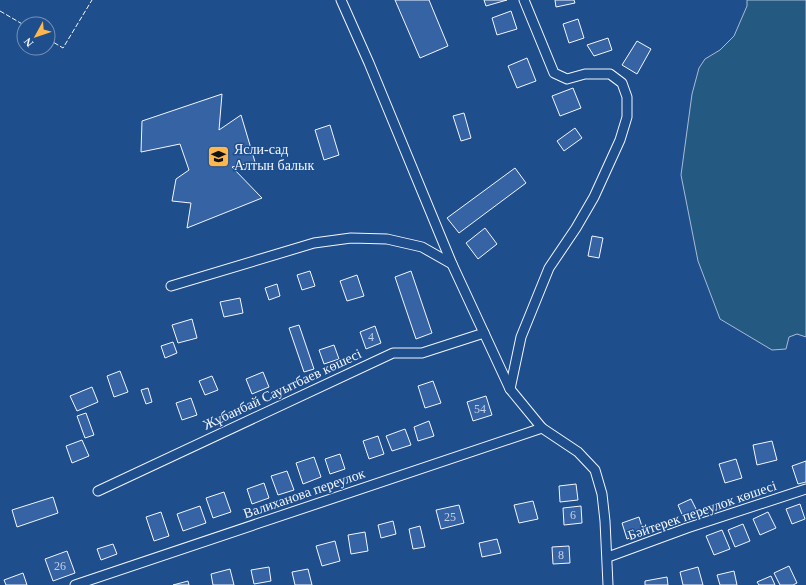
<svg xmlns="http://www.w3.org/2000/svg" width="806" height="585" font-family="Georgia,serif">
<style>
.green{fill:#245a82;stroke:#a8bbd7}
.building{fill:#3563a3;stroke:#f2f6ff}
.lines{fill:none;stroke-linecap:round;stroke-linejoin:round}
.minor-casing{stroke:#f2f6ff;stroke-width:11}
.minor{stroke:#1f4e8c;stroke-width:9}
.fence{stroke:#f2f6ff;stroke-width:1;stroke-dasharray:5 2;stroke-linecap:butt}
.labels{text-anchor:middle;stroke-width:3;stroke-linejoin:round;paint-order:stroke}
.number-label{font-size:12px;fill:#c3d1e8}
.poi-label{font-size:14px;fill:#f2f6ff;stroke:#1f4e8c;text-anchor:start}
.street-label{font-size:14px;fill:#f2f6ff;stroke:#1f4e8c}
</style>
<rect width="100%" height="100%" fill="#1f4e8c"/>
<polygon class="green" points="747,0 806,0 806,337 797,334 789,337 786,349 772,350 720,319 698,261 681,175 692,94 699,68 705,59 720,50 734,36 747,6"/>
<g class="building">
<polygon points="395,0 429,0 448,46 420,58"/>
<polygon points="484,0 507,0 486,6"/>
<polygon points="555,0 574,0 575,3 556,7"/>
<polygon points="511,11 517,29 497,35 492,18"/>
<polygon points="578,19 584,38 569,43 563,24"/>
<polygon points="608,38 612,50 594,56 587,45"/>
<polygon points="637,41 651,49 637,74 622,65"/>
<polygon points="527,58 536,81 517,88 508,66"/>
<polygon points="573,88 581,108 560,116 552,96"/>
<polygon points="222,94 219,130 241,115 255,162 232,167 262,198 187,228 191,203 172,201 176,179 189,170 180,144 141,152 142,121"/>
<polygon points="464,113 471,138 461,141 453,116"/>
<polygon points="330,125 339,155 324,160 315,130"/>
<polygon points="575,128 582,138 564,151 557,141"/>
<polygon points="515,168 526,183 459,233 447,218"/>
<polygon points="485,228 497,244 478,259 466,243"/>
<polygon points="592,236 603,238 599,258 588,256"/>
<polygon points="310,271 315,286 302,290 297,275"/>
<polygon points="411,271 432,333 416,339 395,277"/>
<polygon points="357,275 364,296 347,301 340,281"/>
<polygon points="277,284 280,296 269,300 265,288"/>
<polygon points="240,298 243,313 224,317 220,302"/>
<polygon points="192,319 197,338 178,343 172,325"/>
<polygon points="299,325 314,369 304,372 289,328"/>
<polygon points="375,326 381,343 366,349 360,332"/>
<polygon points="173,342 177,353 165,358 161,346"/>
<polygon points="334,345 339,359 324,364 319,350"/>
<polygon points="120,371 128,392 114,397 107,376"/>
<polygon points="263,372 269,387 252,394 246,379"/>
<polygon points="212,376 218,390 205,395 199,381"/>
<polygon points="433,381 441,403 425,408 418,386"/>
<polygon points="92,387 98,402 77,411 70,396"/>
<polygon points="148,388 152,402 146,404 141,390"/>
<polygon points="486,396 492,415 473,421 467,402"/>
<polygon points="191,398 197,415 182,420 176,403"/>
<polygon points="86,413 94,435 85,438 77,416"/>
<polygon points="429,421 434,436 418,441 414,427"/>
<polygon points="405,429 411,445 392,451 386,436"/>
<polygon points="378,436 384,454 369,459 363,441"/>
<polygon points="82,440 89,456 72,463 66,446"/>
<polygon points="772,441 777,460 757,465 753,445"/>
<polygon points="340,454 345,469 330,474 325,459"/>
<polygon points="314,457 321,477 303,484 296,463"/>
<polygon points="736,459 742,478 725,483 719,464"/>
<polygon points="806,461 806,482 798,484 792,466"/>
<polygon points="287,471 294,490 278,495 271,476"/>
<polygon points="264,483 269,498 252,504 247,489"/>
<polygon points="576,484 578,500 560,502 559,486"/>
<polygon points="224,492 231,512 213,518 206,498"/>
<polygon points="53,497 58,513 17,527 12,510"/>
<polygon points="691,499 698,513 684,519 678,505"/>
<polygon points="533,501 538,519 519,523 514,505"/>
<polygon points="800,504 805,519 792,524 786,509"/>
<polygon points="459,505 464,523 441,529 436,510"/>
<polygon points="200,506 206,523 183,531 177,514"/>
<polygon points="581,506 582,523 564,525 563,508"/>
<polygon points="161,512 169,536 154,541 146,517"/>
<polygon points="768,512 776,528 760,535 753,519"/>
<polygon points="639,517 644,533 627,539 622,523"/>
<polygon points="393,521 396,534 381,538 378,525"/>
<polygon points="743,524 750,541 735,547 728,530"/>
<polygon points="420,526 425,547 413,549 409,529"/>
<polygon points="722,530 730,549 714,555 706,536"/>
<polygon points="365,532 368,551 351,554 348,535"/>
<polygon points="497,539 501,553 482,557 479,543"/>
<polygon points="335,541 340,561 322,566 316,546"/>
<polygon points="113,544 117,554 101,560 97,549"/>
<polygon points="569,546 570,563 553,564 552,547"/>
<polygon points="67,551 75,573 53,581 45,559"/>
<polygon points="789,566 797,583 793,585 780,585 774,573"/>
<polygon points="269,567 271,581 254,584 251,570"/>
<polygon points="698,567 703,585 683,585 680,572"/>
<polygon points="230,569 234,585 213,585 211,574"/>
<polygon points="308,569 312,585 295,585 292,572"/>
<polygon points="734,571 737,585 720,585 717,575"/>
<polygon points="23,573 27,585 6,585 4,580"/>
<polygon points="771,576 775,585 759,585 757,582"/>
<polygon points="667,577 668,585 645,585 645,581"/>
<polygon points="188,581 189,585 173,585"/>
</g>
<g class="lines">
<defs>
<g id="minor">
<polyline points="341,0 369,63 452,264 510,389 542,428 578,452 595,470 602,494 605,521 608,585"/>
<polyline points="171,286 314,243 351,238 387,239 422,247 452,264"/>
<polyline points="510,389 521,337 549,268 576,228 594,197 620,140 627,117 627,97 622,83 610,74 585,74 567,79 554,73 524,0"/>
<polyline points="98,491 393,353 422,353 484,333"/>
<polyline points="608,557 687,528 806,489"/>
<polyline points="75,585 542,428"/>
</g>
</defs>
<use href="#minor" class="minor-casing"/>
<use href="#minor" class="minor"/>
<g class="fence">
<polyline points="0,11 24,25"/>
<polyline points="48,39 63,48 92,0"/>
</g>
</g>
<defs>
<symbol id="school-square" viewBox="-11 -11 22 22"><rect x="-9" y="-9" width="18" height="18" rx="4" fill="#ffb74d" stroke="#1f4e8c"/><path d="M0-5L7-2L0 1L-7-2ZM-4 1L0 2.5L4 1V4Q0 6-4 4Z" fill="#111"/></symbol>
</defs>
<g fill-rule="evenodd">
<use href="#school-square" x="206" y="144" width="25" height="25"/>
</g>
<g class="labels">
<g class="number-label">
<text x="371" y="341">4</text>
<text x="480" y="413">54</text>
<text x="573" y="519">6</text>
<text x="450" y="521">25</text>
<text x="561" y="559">8</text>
<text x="60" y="570">26</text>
</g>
<g class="poi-label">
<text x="234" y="154">Ясли-сад<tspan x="234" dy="16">Алтын балык</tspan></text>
</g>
<g class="street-label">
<text transform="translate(282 389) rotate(-25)" y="5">Жұбанбай Сауытбаев көшесі</text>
<text transform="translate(304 493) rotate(-19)" y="5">Валиханова переулок</text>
<text transform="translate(702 510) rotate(-19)" y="5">Бәйтерек переулок көшесі</text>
</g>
</g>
<g transform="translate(36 36) rotate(230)"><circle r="19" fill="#1f4e8c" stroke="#7391ba"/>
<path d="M0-3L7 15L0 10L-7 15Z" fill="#ffb74d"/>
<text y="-6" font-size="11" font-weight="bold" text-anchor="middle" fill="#f2f6ff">N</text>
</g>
</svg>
